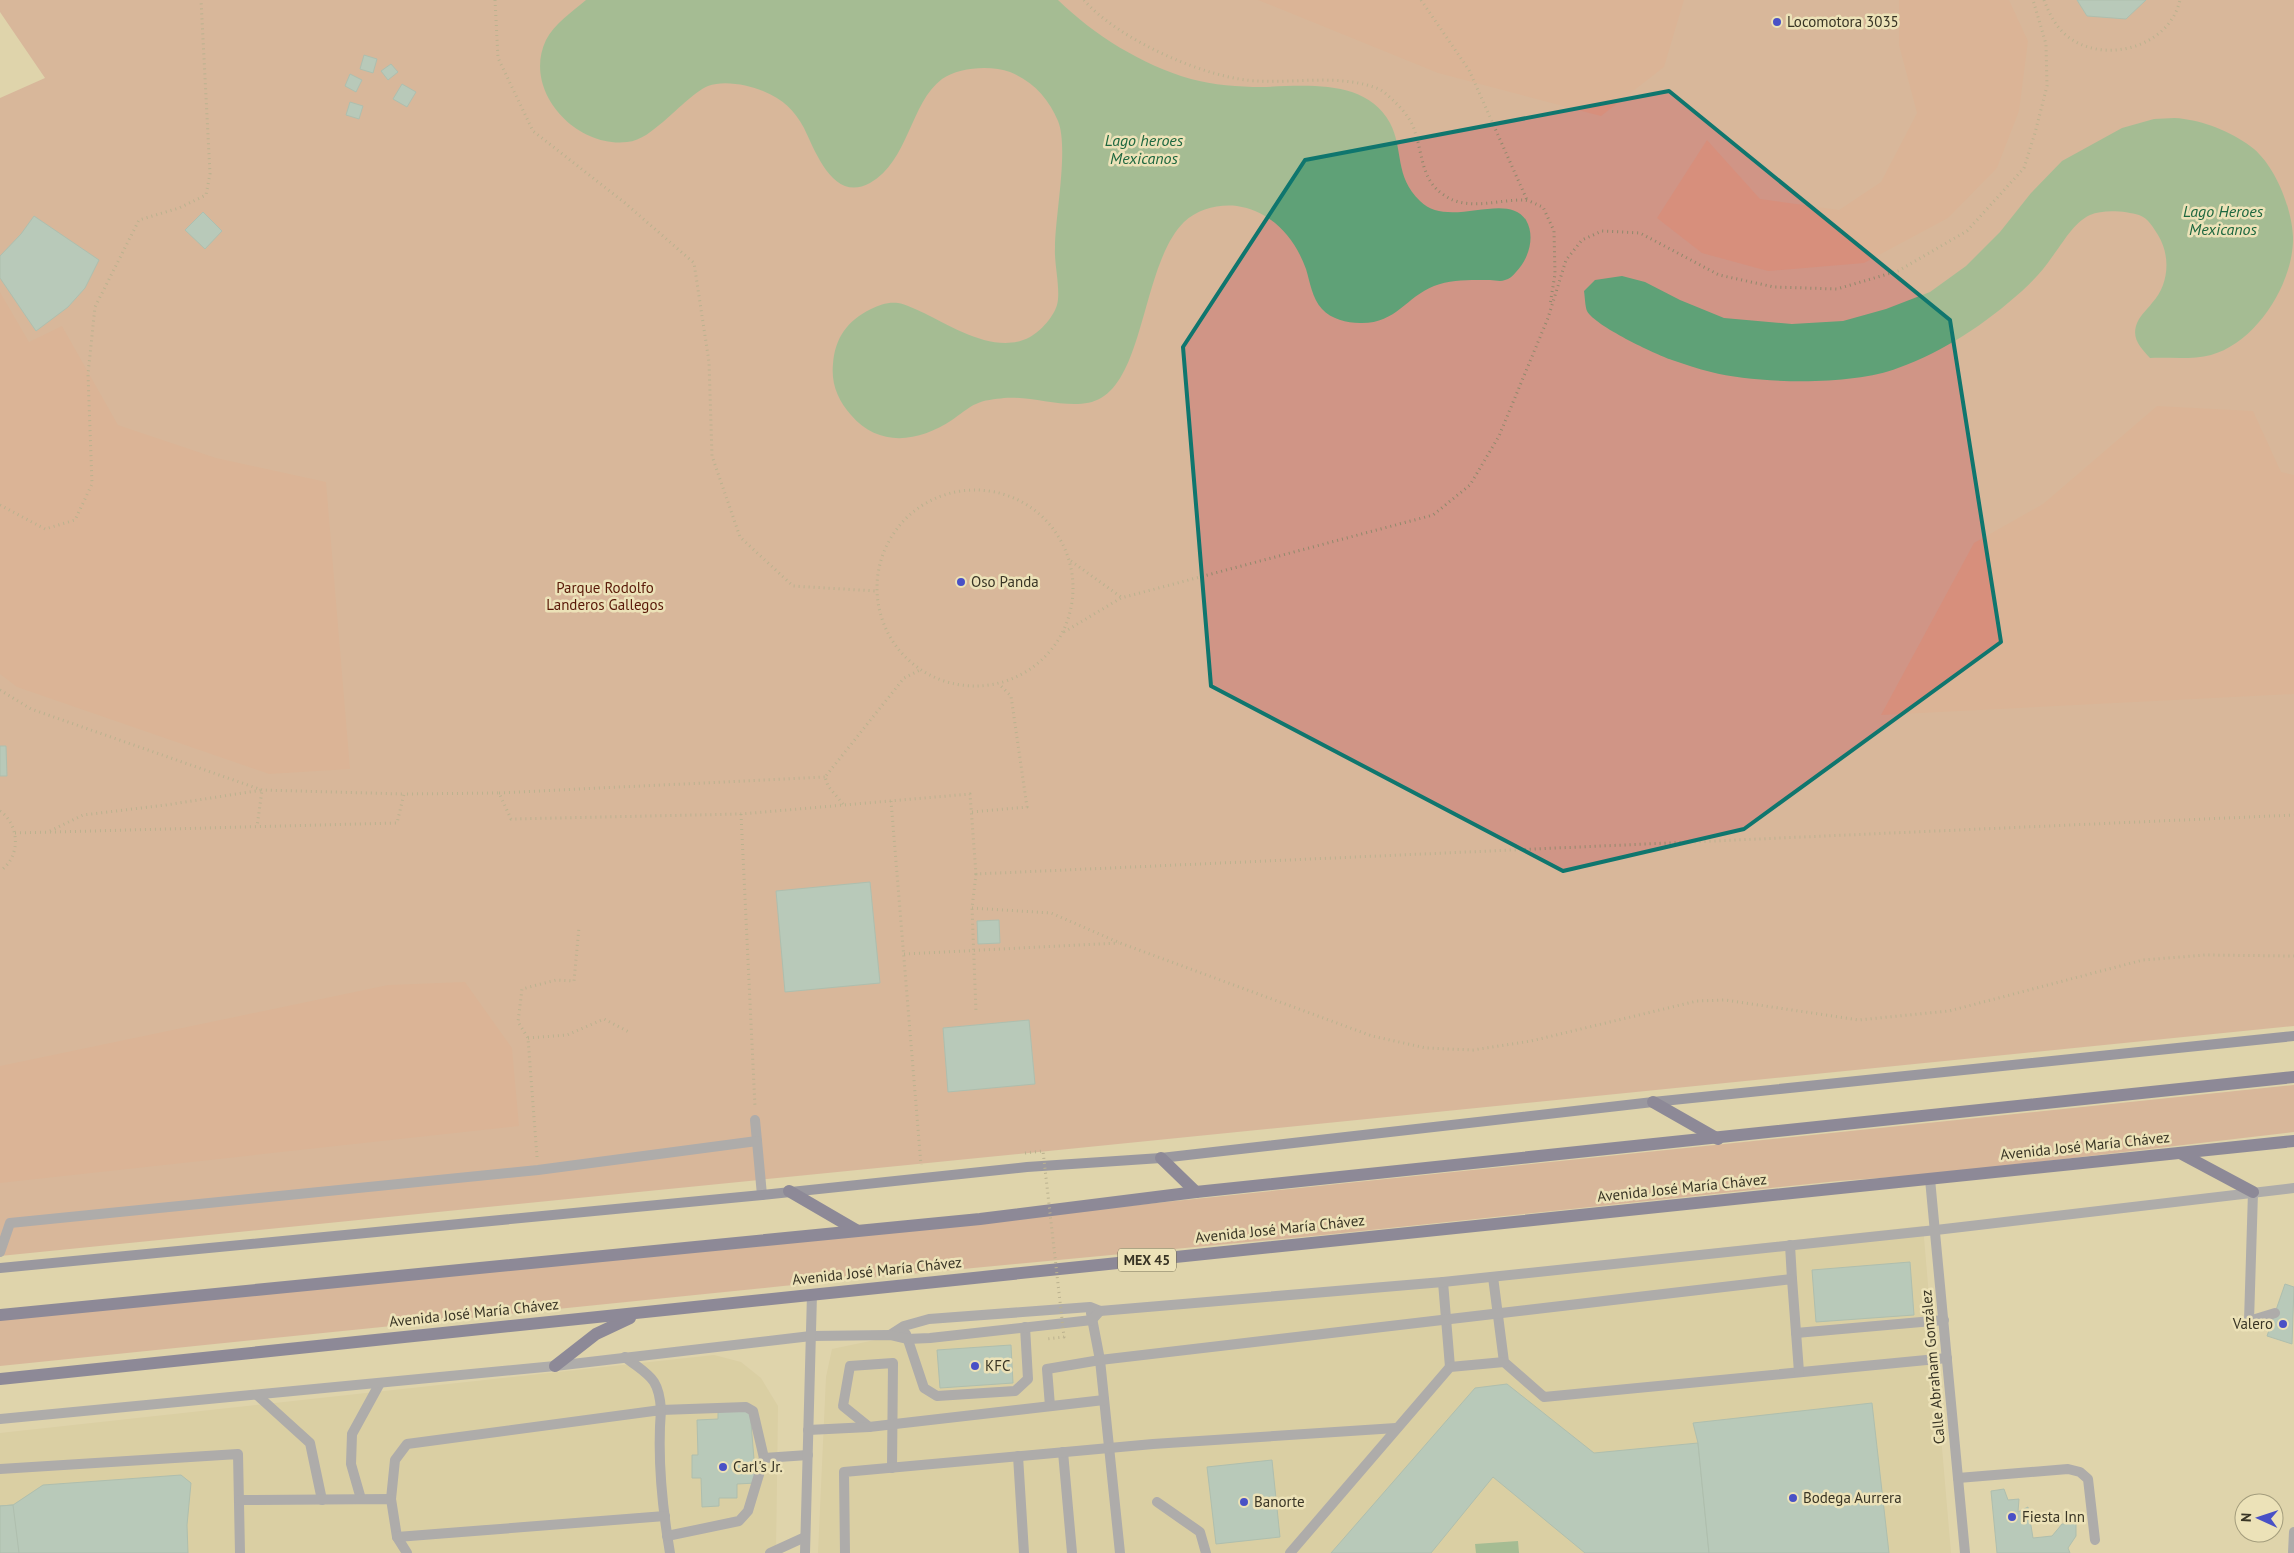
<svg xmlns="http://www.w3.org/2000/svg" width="2294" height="1553" font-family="'PT Sans',sans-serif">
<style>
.built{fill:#d6c999}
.green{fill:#d09586}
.forest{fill:#d78f7c}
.water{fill:#5fa177}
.building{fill:#8abcc9;stroke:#74a5b1}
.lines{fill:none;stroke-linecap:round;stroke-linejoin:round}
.path{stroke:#90896c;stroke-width:3;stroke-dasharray:1 4;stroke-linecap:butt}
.lane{stroke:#737ca9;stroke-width:10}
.street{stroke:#737ca9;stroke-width:10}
.secondary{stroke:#475190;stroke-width:10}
.primary{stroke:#2b307e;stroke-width:12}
.path-bridge{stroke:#90896c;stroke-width:3;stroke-dasharray:1 4;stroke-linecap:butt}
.marked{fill:none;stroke:#0f766e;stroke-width:4;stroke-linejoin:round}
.poi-dot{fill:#4951c6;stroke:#ece2b8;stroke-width:2}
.labels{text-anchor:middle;stroke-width:5;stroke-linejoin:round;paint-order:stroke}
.shield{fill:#ece2b8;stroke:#6f6951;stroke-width:1}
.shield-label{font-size:14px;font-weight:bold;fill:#393525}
.poi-label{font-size:15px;fill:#393525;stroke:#ece2b8;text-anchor:start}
.park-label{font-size:15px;fill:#591908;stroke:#ece2b8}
.street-label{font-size:15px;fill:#393525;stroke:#ece2b8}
.water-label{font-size:16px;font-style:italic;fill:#1d673f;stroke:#ece2b8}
</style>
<rect width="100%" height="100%" fill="#dfd4ac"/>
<g class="built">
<polygon points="1923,1226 1951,1553 818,1553 826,1377 832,1349 875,1340"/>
<polygon points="714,1355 741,1362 761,1378 778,1406 776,1553 0,1553 0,1433"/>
</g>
<g class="green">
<polygon points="0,0 2294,0 2294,1026 0,1256 0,98 45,78 0,12"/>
<polygon points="2294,1085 2294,1132 1937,1174 1838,1181 1323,1235 783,1286 0,1366 0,1320 1049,1214"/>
</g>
<g class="forest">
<polygon points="1258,0 1684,0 1664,67 1601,116 1438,73"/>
<polygon points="1899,0 2009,0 2028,41 2019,111 1997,168 1948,218 1864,263 1768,271 1702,253 1657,218 1707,140 1760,199 1839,210 1881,182 1917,113 1899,45"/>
<polygon points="0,292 29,342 62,326 118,425 216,458 326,482 350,769 269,774 17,687 0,674"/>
<polygon points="2157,406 2253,411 2281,472 2294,475 2294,694 1881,715 1974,543 2043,504"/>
<polygon points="465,982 512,1048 519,1126 0,1183 0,1066 388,985"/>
</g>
<g class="water">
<path d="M586,0H1058C1094,35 1142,65 1191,79C1213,85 1239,87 1261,87C1304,86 1366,78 1390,123C1404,150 1394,176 1420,201C1449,230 1506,190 1526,220C1536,237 1528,260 1516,272C1513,276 1509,279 1505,280C1500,282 1495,280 1490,280C1471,280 1452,279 1434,286C1406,297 1396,324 1360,323C1347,323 1331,319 1322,309C1312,298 1310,282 1306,269C1295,238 1271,211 1237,206C1218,204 1198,209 1184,222C1143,263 1145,373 1101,398C1076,413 1033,395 1004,398C996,399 983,400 976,404C970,406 958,416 952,420C919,442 879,448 851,415C838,400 831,384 833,364C835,338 847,321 871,309C880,305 887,302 898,303C905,304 917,310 924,313C954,328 997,355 1030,337C1041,331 1054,316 1057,305C1061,290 1054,264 1055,248C1055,216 1069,148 1058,121C1049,99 1033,81 1010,72C991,65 959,67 942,79C910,103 909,161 870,183C834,203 816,153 804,128C794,110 783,99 763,91C748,85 724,80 708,86C694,92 675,112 663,122C653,130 641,141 627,142C575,148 522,90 546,40C554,24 572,12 586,0Z"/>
<path d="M2154,119C2164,119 2175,117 2184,119C2207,122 2236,134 2254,149C2276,168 2292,209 2293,237C2294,283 2256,343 2211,355C2192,360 2169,357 2150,358C2142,349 2132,340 2136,326C2139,316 2146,311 2152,303C2169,285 2171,256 2158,235C2153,227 2148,218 2139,215C2126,211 2103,209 2090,215C2073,223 2063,243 2052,257C2044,269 2033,281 2022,291C1985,324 1945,351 1898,368C1852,386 1759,384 1711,372C1698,369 1685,364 1672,360C1655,354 1595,326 1587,311C1585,306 1585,297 1584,291L1595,280L1622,276L1645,282L1680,300L1724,318L1792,324L1843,321L1886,309L1930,292L1966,266L2000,232L2031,193L2062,161L2122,128Z"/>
<polygon points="1518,1541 1519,1553 1476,1553 1475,1544"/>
</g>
<g class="building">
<polygon points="2077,0 2146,0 2126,19 2087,16"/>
<polygon points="364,55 377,59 373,73 360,69"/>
<polygon points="391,64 398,72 388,80 381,71"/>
<polygon points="350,74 362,80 356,92 345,86"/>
<polygon points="402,84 416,92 407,107 393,99"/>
<polygon points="350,102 363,106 359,119 346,115"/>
<polygon points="203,212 222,231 205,249 185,230"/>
<polygon points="34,216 99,260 85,288 68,307 36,331 0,278 0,256 21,234"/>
<polygon points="0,746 6,746 7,776 0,776"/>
<polygon points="870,882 880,983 785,992 776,891"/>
<polygon points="999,920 1000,943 978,944 977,921"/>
<polygon points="1029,1020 1035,1084 948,1092 943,1028"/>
<polygon points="1910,1262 1914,1315 1816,1322 1812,1270"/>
<polygon points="2285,1284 2294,1287 2292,1344 2267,1336"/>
<polygon points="1011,1345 1013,1383 940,1388 937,1350"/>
<polygon points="1507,1384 1594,1453 1698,1443 1709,1553 1585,1553 1493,1477 1431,1553 1331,1553 1475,1388"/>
<polygon points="1872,1403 1889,1553 1709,1553 1698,1443 1693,1423"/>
<polygon points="718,1411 750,1411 756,1483 737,1484 737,1498 719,1498 719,1506 702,1507 701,1478 692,1478 692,1455 698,1455 697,1420 718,1419"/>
<polygon points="1272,1460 1280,1537 1216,1544 1207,1467"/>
<polygon points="181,1475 191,1483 187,1525 188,1553 0,1553 0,1506 13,1505 43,1485"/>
<polygon points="2004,1489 2008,1500 2019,1499 2018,1512 2028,1507 2033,1538 2052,1536 2062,1524 2076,1523 2076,1536 2068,1548 2070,1553 1997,1553 1991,1491"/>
<polygon points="13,1505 19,1553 0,1553 0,1506"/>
</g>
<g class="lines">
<g class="path">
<polyline points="495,0 498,58 533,131 625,203 694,263 709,362 712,456 740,537 793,586 876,591"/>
<path d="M1084,0C1117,39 1208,80 1259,81C1299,83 1341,74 1379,89C1385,92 1389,97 1394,101C1402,109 1412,120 1415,132C1423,155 1421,180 1444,195C1467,212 1499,199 1525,200C1531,201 1537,205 1543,207L1554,231L1555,274L1550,305"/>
<polyline points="1421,0 1469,70 1527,200"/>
<path d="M2044,0C2049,13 2055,26 2067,36C2103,65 2169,48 2180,0"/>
<circle cx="975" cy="588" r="98"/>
<polyline points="0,505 45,529 75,520 92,484 88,374 95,307 139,220 179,208 206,195 210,174 201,0"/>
<polyline points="1071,561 1121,597"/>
<polyline points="1064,632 1121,598 1433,515 1470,485 1499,436 1548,318 1566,260 1582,240 1602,231 1640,233 1719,275 1774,287 1837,289 1898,271 1967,231 2024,168 2035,133 2047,86 2046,44 2033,0"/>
<polyline points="0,690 31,709 262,790 404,794"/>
<polyline points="499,793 825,777"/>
<polyline points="891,801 921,1165"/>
<polyline points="843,804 828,786 825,777 904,678 920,670"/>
<path d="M0,811C20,825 21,857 0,871"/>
<polyline points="972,812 1027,807 1011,696 999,684"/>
<polyline points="741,814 755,1107"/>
<polyline points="50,831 83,815 166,805 262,790 257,827"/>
<polyline points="15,833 397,823 404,794 499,793 511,819 741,814 970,794 976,874 2294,815"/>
<polyline points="976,874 972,908 976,1012"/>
<polyline points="972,908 1051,913 1120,943 1372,1036 1426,1048 1473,1050 1531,1041 1697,1001 1725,1000 1859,1020 1949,1011 2143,960 2205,955 2294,956"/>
<polyline points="904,954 1119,943"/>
<polyline points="528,1038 567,1035 604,1019 629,1032"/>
<polyline points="537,1157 528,1038 518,1022 522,989 556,980 574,981 579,927"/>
</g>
<g class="lane">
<polyline points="755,1120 757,1141"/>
<polyline points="2253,1192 2249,1321 2275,1313"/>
<polyline points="1790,1245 1792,1279"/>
<polyline points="0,1252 10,1223 538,1170 757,1141 762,1195"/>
<polyline points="1493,1277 1504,1362 1544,1397 1947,1358"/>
<polyline points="1443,1282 1450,1367"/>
<polyline points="1091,1313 1100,1360 1120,1553"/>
<polyline points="1796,1333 1944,1320"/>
<polyline points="906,1334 924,1388 937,1396 1015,1391 1028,1379 1025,1327"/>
<polyline points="890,1335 904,1326 929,1319 1090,1307 1100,1311 1443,1282 1936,1230 2294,1188"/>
<polyline points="811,1336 890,1335 907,1339 930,1338 1092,1320 1100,1311"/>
<path d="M625,1357C649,1376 659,1377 661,1410L746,1407L753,1411L764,1458L808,1455"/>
<polyline points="257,1395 310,1443 322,1500"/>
<polyline points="1050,1406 1047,1369 1100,1360 1792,1279 1799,1372"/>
<polyline points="869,1427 843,1406 850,1366 893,1363 892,1468"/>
<polyline points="808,1430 869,1427 1104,1400"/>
<polyline points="1063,1452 1072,1553"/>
<polyline points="1018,1456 1024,1553"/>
<polyline points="0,1469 238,1454 240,1553"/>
<polyline points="1958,1478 2068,1469 2080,1472 2088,1479 2095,1540"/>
<polyline points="361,1499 351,1464 352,1434 380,1383"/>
<path d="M391,1499L395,1460L407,1444L661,1410C657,1458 662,1506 670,1553"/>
<polyline points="239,1500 391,1499 397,1537 407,1553"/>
<polyline points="1157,1502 1200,1532 1206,1553"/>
<polyline points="667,1536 739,1521 748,1511 764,1458"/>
<polyline points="397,1537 665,1516"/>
<polyline points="770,1553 805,1537"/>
<polyline points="845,1553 844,1472 1153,1444 1396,1428"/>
<polyline points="1290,1553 1450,1367 1504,1362"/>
<polyline points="2293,1553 2294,1532"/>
</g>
<g class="street">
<polyline points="1930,1179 1965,1553"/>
<polyline points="0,1419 555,1366 811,1336"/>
<polyline points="805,1553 812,1294"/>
</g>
<polyline class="secondary" points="0,1268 762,1195 1027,1167 1161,1158 1653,1102 2294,1036"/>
<g class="primary">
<polyline points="1653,1102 1718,1139"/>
<polyline points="2180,1153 2253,1192"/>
<polyline points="1161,1158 1196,1192"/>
<polyline points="789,1191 856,1230"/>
<polyline points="0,1315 980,1219 1196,1192 2294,1077"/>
<polyline points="555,1366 596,1334 630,1318"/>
<polyline points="0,1379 2294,1141"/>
</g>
<polyline class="path-bridge" points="1025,1153 1043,1151 1064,1337 1046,1339"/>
</g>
<path d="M0 0H2294V1553H0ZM1669,91L1950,320L2001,642L1744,829L1563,871L1211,686L1183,347L1305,160Z" fill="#dfd4ac" fill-opacity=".55" fill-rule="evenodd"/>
<path class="marked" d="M1669,91L1950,320L2001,642L1744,829L1563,871L1211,686L1183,347L1305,160Z"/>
<g class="poi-dot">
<circle cx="1777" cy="22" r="5"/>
<circle cx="961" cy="582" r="5"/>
<circle cx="2283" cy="1324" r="5"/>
<circle cx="975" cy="1366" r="5"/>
<circle cx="723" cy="1467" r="5"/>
<circle cx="1793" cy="1498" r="5"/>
<circle cx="1244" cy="1502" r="5"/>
<circle cx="2012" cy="1517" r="5"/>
</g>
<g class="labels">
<rect class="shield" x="1118" y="1248.5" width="58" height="23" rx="4"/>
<g class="shield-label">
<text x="1147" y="1265">MEX 45</text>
</g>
<g class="poi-label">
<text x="1787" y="27">Locomotora 3035</text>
<text x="971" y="587">Oso Panda</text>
<text x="2273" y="1329" text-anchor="end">Valero</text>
<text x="985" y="1371">KFC</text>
<text x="733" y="1472">Carl's Jr.</text>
<text x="1803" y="1503">Bodega Aurrera</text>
<text x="1254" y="1507">Banorte</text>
<text x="2022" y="1522">Fiesta Inn</text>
</g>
<g class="park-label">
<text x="605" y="593">Parque Rodolfo<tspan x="605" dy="17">Landeros Gallegos</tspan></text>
</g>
<g class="street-label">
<text transform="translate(2085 1146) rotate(-6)" y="5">Avenida José María Chávez</text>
<text transform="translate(1682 1188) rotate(-6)" y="5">Avenida José María Chávez</text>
<text transform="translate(1280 1229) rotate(-6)" y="5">Avenida José María Chávez</text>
<text transform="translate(877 1271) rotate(-6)" y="5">Avenida José María Chávez</text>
<text transform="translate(474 1313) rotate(-6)" y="5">Avenida José María Chávez</text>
<text transform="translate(1933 1367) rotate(-95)" y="5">Calle Abraham González</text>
</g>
<g class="water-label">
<text x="1144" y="146">Lago heroes<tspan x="1144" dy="18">Mexicanos</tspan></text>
<text x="2223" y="217">Lago Heroes<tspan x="2223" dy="18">Mexicanos</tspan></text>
</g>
</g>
<g transform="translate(2259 1518) rotate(273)"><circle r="24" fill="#ece2b8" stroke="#a49d7d"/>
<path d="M0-4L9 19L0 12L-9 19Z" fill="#4951c6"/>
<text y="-8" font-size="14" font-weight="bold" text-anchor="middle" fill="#393525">N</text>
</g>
</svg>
